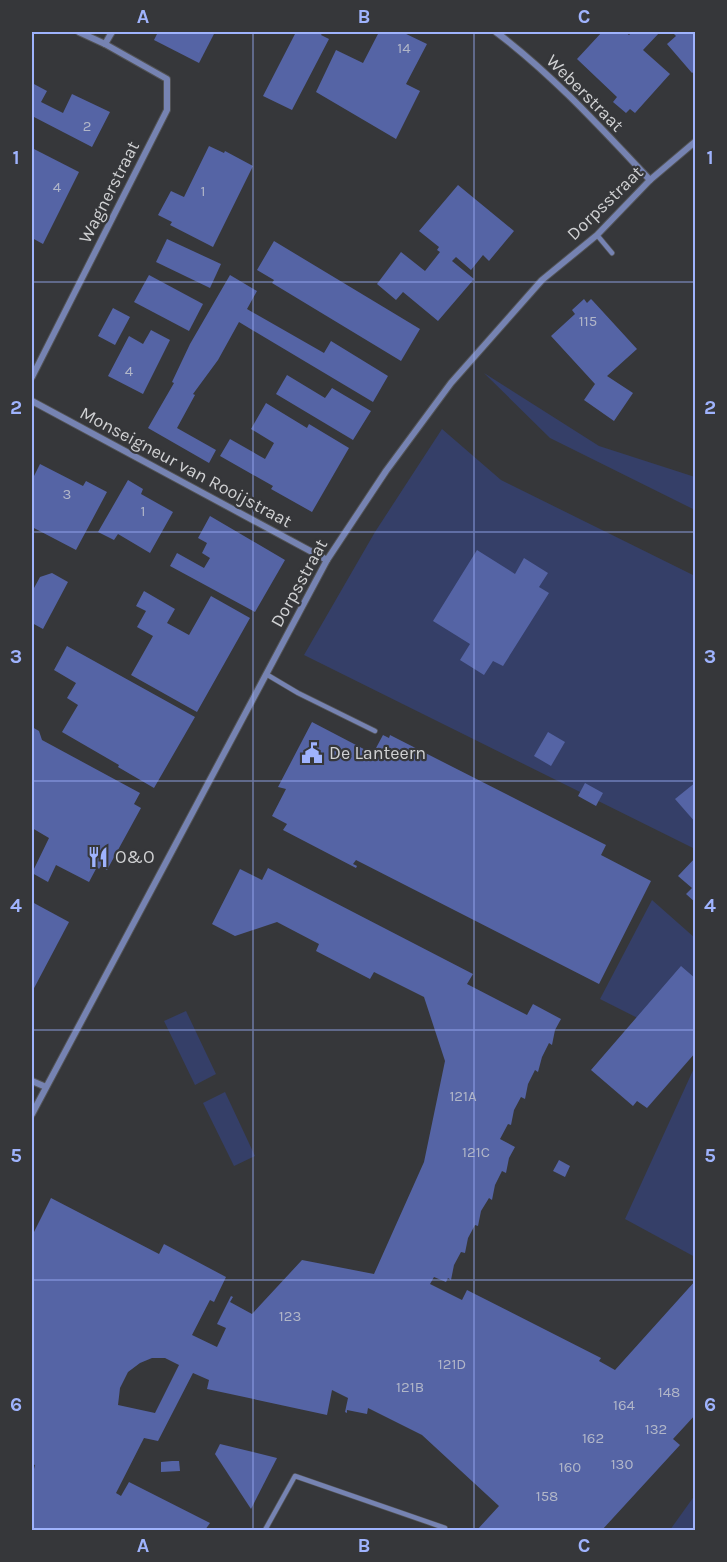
<svg xmlns="http://www.w3.org/2000/svg" width="727" height="1562" font-family="Karla,sans-serif">
<style>
.green{fill:#353f68}
.building{fill:#5564a5;fill-rule:evenodd}
.lines{fill:none;stroke-linecap:round;stroke-linejoin:round}
.lane-casing{stroke:#525356;stroke-width:6}
.street-casing{stroke:#525356;stroke-width:8}
.lane{stroke:#7683b2;stroke-width:4.5}
.street{stroke:#7683b2;stroke-width:6}
.grid{fill:none;stroke:#9fb3fd;stroke-width:1.5;stroke-opacity:0.55}
.labels{text-anchor:middle;stroke-width:4.5;stroke-linejoin:round;paint-order:stroke}
.number-label{font-size:15px;fill:#b1b6c8}
.street-label{font-size:18px;fill:#d0d1d3;stroke:#36373a}
.poi-label{font-size:18px;fill:#d0d1d3;stroke:#36373a;text-anchor:start}
.neatline{fill:none;stroke:#9fb3fd;stroke-width:2}
.grid-label{font-size:20px;text-anchor:middle;font-weight:bold;fill:#9fb3fd}
</style>
<rect width="100%" height="100%" fill="#36373a"/>
<g class="green">
<polygon points="484,373 599,446 695,477 695,510 550,438"/>
<polygon points="442,429 501,480 695,576 695,849 304,655 375,532"/>
<polygon points="652,900 695,938 695,1047 600,999"/>
<polygon points="186,1011 216,1074 195,1085 164,1021"/>
<polygon points="695,1066 696,1257 695,1257 625,1219"/>
<polygon points="225,1092 255,1156 234,1166 203,1103"/>
<polygon points="695,1495 695,1530 670,1530"/>
</g>
<g class="building">
<polygon points="158,32 215,32 199,63 154,40"/>
<polygon points="296,32 323,32 321,35 329,39 292,110 263,96"/>
<polygon points="379,32 402,32 427,44 406,84 420,91 396,139 316,92 336,50 363,63"/>
<polygon points="602,32 625,32 629,35 632,32 660,32 643,50 670,74 635,113 630,109 626,113 613,102 617,97 577,59"/>
<polygon points="672,32 696,32 696,70 692,73 667,44 676,36"/>
<polygon points="32,83 47,91 41,102 63,113 72,94 110,112 92,147 34,117 32,121"/>
<polygon points="209,146 224,153 225,151 253,166 213,247 170,225 172,222 158,215 171,191 184,197"/>
<polygon points="32,148 79,172 43,244 32,238"/>
<polygon points="458,185 514,231 489,261 483,255 471,270 456,257 452,261 474,279 438,321 403,292 396,300 377,284 401,252 425,271 440,252 437,250 439,247 419,231"/>
<polygon points="167,239 221,264 210,288 156,262"/>
<polygon points="274,241 420,329 401,361 272,283 274,280 257,270"/>
<polygon points="149,275 203,304 189,331 134,302"/>
<polygon points="230,275 257,291 247,309 324,353 331,341 388,376 373,402 239,322 218,360 193,394 195,395 177,428 216,450 209,463 148,428 174,383 172,382 190,344"/>
<polygon points="584,299 587,303 591,299 593,301 637,349 607,376 633,393 614,421 584,400 595,384 551,336 575,314 572,310"/>
<polygon points="113,308 130,317 115,345 98,336"/>
<polygon points="151,330 170,340 143,394 108,376 129,336 143,344"/>
<polygon points="287,375 325,398 332,388 371,411 353,440 276,394"/>
<polygon points="266,403 307,428 309,424 349,448 312,512 271,489 273,486 220,456 230,439 265,459 274,443 251,429"/>
<polygon points="40,464 83,486 86,481 107,492 76,550 32,527 32,480"/>
<polygon points="128,480 143,489 141,494 173,512 150,553 118,534 114,540 98,532"/>
<polygon points="210,516 285,560 255,612 170,566 177,553 204,568 210,558 202,553 207,543 198,538"/>
<polygon points="477,550 515,574 524,558 548,573 539,587 549,593 503,666 493,661 484,675 460,660 470,644 433,621"/>
<polygon points="52,573 68,582 43,629 32,623 32,587 34,588 40,577"/>
<polygon points="144,591 175,609 167,623 189,635 211,596 250,618 197,712 131,675 153,636 137,627 146,611 136,606"/>
<polygon points="67,646 195,717 154,788 118,767 119,765 62,732 78,705 67,698 76,683 54,670"/>
<polygon points="312,722 379,757 382,751 376,748 383,735 389,738 390,735 606,845 601,855 651,881 599,984 356,860 353,864 357,866 356,868 283,830 287,824 272,816 286,789 278,787"/>
<polygon points="32,727 39,731 42,740 140,793 134,804 141,808 107,870 101,866 99,869 97,867 89,882 56,865 48,882 32,873 49,838 32,828"/>
<polygon points="548,732 565,742 551,766 534,756"/>
<polygon points="696,782 696,823 675,799"/>
<polygon points="585,783 603,793 596,806 578,796"/>
<polygon points="696,857 696,903 686,894 692,888 678,876"/>
<path d="M268,868L473,974L467,984L527,1015L533,1004L561,1019L555,1030L552,1045L549,1043L542,1057L538,1072L535,1070L528,1084L525,1099L521,1097L514,1110L511,1125L508,1124L500,1139L515,1147L509,1158L506,1173L502,1171L495,1185L492,1200L489,1198L481,1211L478,1226L475,1225L468,1238L465,1253L461,1252L454,1265L451,1280L448,1278L446,1282L434,1277L430,1284L462,1300L467,1290L601,1358L599,1361L615,1370L696,1280V1414L673,1439L680,1445L602,1530H477L499,1506L422,1435L368,1408L367,1414L347,1410V1413L345,1412L348,1398L332,1390L327,1415L207,1389L209,1380L193,1373L158,1441L144,1438L116,1493L121,1496L129,1482L210,1523L205,1530H32V1477L35,1465L32,1464V1236L51,1198L159,1254L164,1244L226,1277L214,1302L210,1300L192,1335L217,1347L226,1328L217,1324L231,1296L233,1297L230,1302L252,1314L302,1260L374,1274L424,1162L445,1061L424,997L374,972L370,979L316,951L319,944L277,922L235,936L212,924L240,869L262,880ZM152,1358H165L179,1365L155,1413L118,1405L120,1388L128,1372L140,1363Z"/>
<polygon points="32,902 69,922 32,992"/>
<polygon points="681,966 696,979 696,1052 647,1108 637,1101 633,1106 591,1070"/>
<polygon points="559,1160 570,1166 565,1177 553,1171"/>
<polygon points="220,1444 277,1458 251,1509 215,1454"/>
<polygon points="172,1461 179,1461 180,1471 161,1472 161,1462"/>
</g>
<g class="lines">
<defs>
<g id="lane">
<polyline points="597,235 612,253"/>
<polyline points="266,674 298,693 375,731"/>
<polyline points="265,1530 295,1476 445,1528"/>
</g>
<g id="street">
<path d="M496,32C553,75 601,128 650,180"/>
<polyline points="105,44 112,32"/>
<polyline points="32,377 167,110 167,79 105,44 79,32"/>
<polyline points="32,401 327,560"/>
<polyline points="32,1081 46,1087"/>
<polyline points="32,1114 327,560 386,471 451,383 542,280 597,235 650,180 696,141"/>
</g>
</defs>
<use href="#lane" class="lane-casing"/>
<use href="#street" class="street-casing"/>
<use href="#lane" class="lane"/>
<use href="#street" class="street"/>
</g>
<path class="grid" d="M253,32V1530M474,32V1530M32,282H696M32,532H696M32,781H696M32,1030H696M32,1280H696"/>
<defs>
<symbol id="civic-bare" viewBox="-9 -9 18 18"><path d="M-.6-6.5H3V-4.5H.6V-3L4-1V1h2V6H-6V1h2V-1L-.6-3ZM-1.2 2.5V6h2.4V2.5Z" fill="#9fb3fd" stroke="#36373a" stroke-width="2.5" paint-order="stroke"/></symbol>
<symbol id="restaurant-bare" viewBox="-9 -9 18 18"><path d="M-5-6h1v4h1v-4h1v4h1v-4h1v5L-1.5 .5V6h-2V.5L-5-1ZM5-6V6H3V1.5H1.5Q1.5-4 5-6Z" fill="#9fb3fd" stroke="#36373a" stroke-width="2.5" paint-order="stroke"/></symbol>
</defs>
<g fill-rule="evenodd">
<use href="#civic-bare" x="297" y="738" width="30" height="30"/>
<use href="#restaurant-bare" x="83" y="842" width="30" height="30"/>
</g>
<g class="labels">
<g class="number-label">
<text x="404" y="53">14</text>
<text x="87" y="131">2</text>
<text x="57" y="192">4</text>
<text x="203" y="196">1</text>
<text x="588" y="326">115</text>
<text x="129" y="376">4</text>
<text x="67" y="499">3</text>
<text x="143" y="516">1</text>
<text x="463" y="1101">121A</text>
<text x="476" y="1157">121C</text>
<text x="290" y="1321">123</text>
<text x="452" y="1369">121D</text>
<text x="410" y="1392">121B</text>
<text x="669" y="1397">148</text>
<text x="624" y="1410">164</text>
<text x="656" y="1434">132</text>
<text x="593" y="1443">162</text>
<text x="622" y="1469">130</text>
<text x="570" y="1472">160</text>
<text x="547" y="1501">158</text>
</g>
<g class="street-label">
<text transform="translate(585 93) rotate(45)" y="6">Weberstraat</text>
<text transform="translate(109 192) rotate(-63)" y="6">Wagnerstraat</text>
<text transform="translate(605 203) rotate(-44)" y="6">Dorpsstraat</text>
<text transform="translate(186 467) rotate(28)" y="6">Monseigneur van Rooijstraat</text>
<text transform="translate(299 583) rotate(-61)" y="6">Dorpsstraat</text>
</g>
<g class="poi-label">
<text x="329" y="759">De Lanteern</text>
<text x="115" y="863">O&amp;O</text>
</g>
</g>
<rect width="727" height="1562" fill="none" stroke="#36373a" stroke-width="66"/>
<rect x="33" y="33" width="661" height="1496" class="neatline"/>
<g class="grid-label">
<text x="143" y="23">A</text>
<text x="364" y="23">B</text>
<text x="584" y="23">C</text>
<text x="16" y="164">1</text>
<text x="710" y="164">1</text>
<text x="16" y="414">2</text>
<text x="710" y="414">2</text>
<text x="16" y="663">3</text>
<text x="710" y="663">3</text>
<text x="16" y="912">4</text>
<text x="710" y="912">4</text>
<text x="16" y="1162">5</text>
<text x="710" y="1162">5</text>
<text x="16" y="1411">6</text>
<text x="710" y="1411">6</text>
<text x="143" y="1552">A</text>
<text x="364" y="1552">B</text>
<text x="584" y="1552">C</text>
</g>
</svg>
